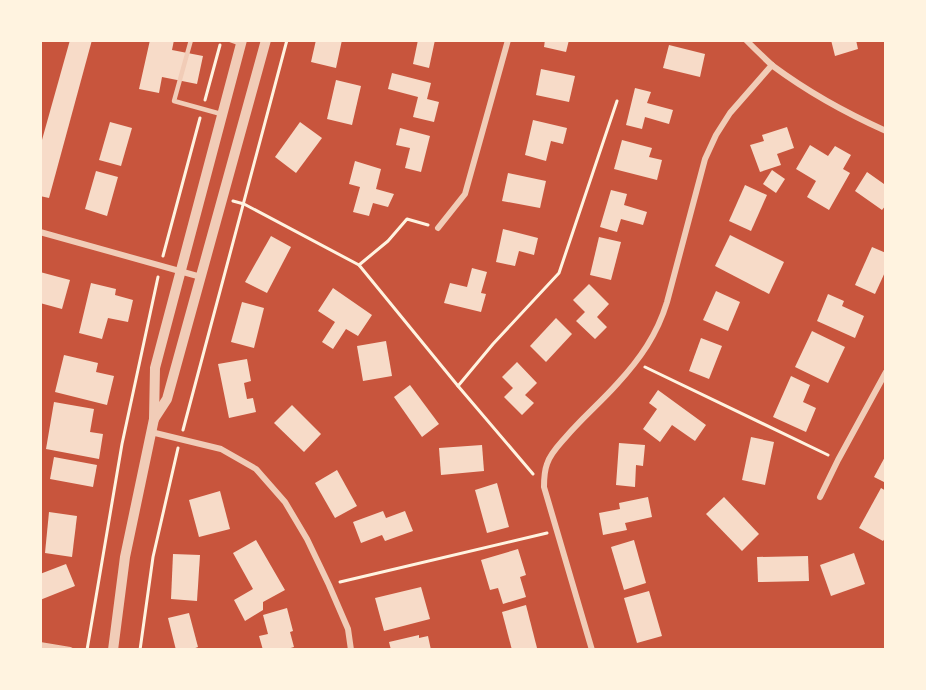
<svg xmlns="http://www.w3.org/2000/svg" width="926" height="690" font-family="Manrope,sans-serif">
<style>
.building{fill:#f7dbc8}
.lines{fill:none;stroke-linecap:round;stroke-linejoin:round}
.path{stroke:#fff3e0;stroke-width:3}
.service{stroke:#f1ccb7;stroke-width:4.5}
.minor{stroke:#f1ccb7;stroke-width:6}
.tertiary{stroke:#f1ccb7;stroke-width:10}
</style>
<rect width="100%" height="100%" fill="#c8553d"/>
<g class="building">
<polygon points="70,40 92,40 49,198 40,196 40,147"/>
<polygon points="150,40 174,40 172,50 203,56 197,84 162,77 159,93 139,89"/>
<polygon points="316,40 342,40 336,68 311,62"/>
<polygon points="418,40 435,40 429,68 413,64"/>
<polygon points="545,40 569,40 566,52 544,47"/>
<polygon points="831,40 856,40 858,49 835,56"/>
<polygon points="669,45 705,54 700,77 663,68"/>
<polygon points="541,69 575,76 569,102 536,95"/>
<polygon points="392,73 431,83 427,99 439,102 434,122 413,117 418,97 388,89"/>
<polygon points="336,80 361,86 352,125 327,119"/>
<polygon points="635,88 651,92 647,103 673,110 669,124 645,117 642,129 626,125"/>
<polygon points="533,120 567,128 563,144 551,141 546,161 525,155"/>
<polygon points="110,122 132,128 121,166 99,160"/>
<polygon points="300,122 322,138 296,173 275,157"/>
<polygon points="787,127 794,148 777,154 781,165 760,172 750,145 764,141 762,135"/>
<polygon points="400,128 430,136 421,172 405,168 410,148 396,145"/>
<polygon points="622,140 652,148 649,157 662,160 657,180 614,169"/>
<polygon points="810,145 828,156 835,146 851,155 843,169 850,173 829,210 807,197 816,181 796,169"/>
<polygon points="355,161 381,169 376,189 394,194 388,207 373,203 369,216 353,212 360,187 349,184"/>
<polygon points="772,170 785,179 776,193 763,184"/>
<polygon points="96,171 118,177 107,216 85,209"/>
<polygon points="867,172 884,184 886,182 886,205 882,210 855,191"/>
<polygon points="508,173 546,181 540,208 502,201"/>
<polygon points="745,185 767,195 751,231 729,221"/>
<polygon points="611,190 627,194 624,205 647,212 643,225 621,219 617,232 600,227"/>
<polygon points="503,229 538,238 534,255 519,251 515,266 496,262"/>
<polygon points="730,235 784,262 769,294 715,266"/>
<polygon points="271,236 291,247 267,293 245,282"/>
<polygon points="599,237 621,242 611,280 590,275"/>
<polygon points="872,247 886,253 886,270 875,294 855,285"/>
<polygon points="472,268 487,272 481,293 486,294 481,312 444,303 450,283 467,287"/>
<polygon points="40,272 70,280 62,309 40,303"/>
<polygon points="91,283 116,289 115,295 133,300 128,322 108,318 102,339 79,333"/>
<polygon points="589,284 609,304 597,317 607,327 595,339 576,321 585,312 573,300"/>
<polygon points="333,288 372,315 358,336 346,329 333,349 322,342 335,322 318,311"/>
<polygon points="716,291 740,302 728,331 703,320"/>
<polygon points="828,294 844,301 842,306 864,316 855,338 817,321"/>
<polygon points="242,302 264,308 254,348 231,342"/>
<polygon points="556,318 572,334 546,362 530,346"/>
<polygon points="812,331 845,347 828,383 795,367"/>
<polygon points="701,338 722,346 709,379 689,371"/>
<polygon points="386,341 392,376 363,381 357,346"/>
<polygon points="64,355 98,363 96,372 114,376 107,405 55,392"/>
<polygon points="247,359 251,381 244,383 247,399 253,398 256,412 229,418 218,364"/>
<polygon points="517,362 537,383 525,395 534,403 522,415 504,397 513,388 502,377"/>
<polygon points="791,376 810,385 803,402 816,408 806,432 773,417"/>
<polygon points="410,385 439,424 422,437 394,397"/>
<polygon points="658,390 706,425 695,441 672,425 660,442 643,429 657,409 649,403"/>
<polygon points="54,402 94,409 90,432 103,434 99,459 46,449"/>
<polygon points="292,405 321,434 304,452 274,423"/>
<polygon points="751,437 774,442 765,485 742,480"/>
<polygon points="619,443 645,445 643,466 636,465 635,487 616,485"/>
<polygon points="482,445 484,471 441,475 439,448"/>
<polygon points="886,455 886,483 874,477"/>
<polygon points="54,457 97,465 93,487 50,479"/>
<polygon points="337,470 357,506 335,518 315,483"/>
<polygon points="497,483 509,527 487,533 475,490"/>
<polygon points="881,488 886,491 886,537 883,541 859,528"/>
<polygon points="220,491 230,529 199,537 189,500"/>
<polygon points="648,497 652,517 625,523 627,530 603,535 599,513 620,509 619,503"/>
<polygon points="724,497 759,534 742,551 706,514"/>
<polygon points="383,511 386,518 405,511 413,531 385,541 382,535 361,543 353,522"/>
<polygon points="49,512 77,516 72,557 45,553"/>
<polygon points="256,540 285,590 263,602 263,610 245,621 234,600 253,589 233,553"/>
<polygon points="634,540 646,583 624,590 611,547"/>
<polygon points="518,549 526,575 520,577 526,597 503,604 498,588 490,590 481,560"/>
<polygon points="854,553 865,584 831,596 820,565"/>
<polygon points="173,554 200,555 197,601 171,599"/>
<polygon points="808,556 809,581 758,582 757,557"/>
<polygon points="66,564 75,586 40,600 40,574"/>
<polygon points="421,587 430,619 384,631 375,598"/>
<polygon points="649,591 662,636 637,643 624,598"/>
<polygon points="526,605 537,648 531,650 512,650 502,612"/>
<polygon points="287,608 293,631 290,632 294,647 284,650 263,650 259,636 268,634 263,615"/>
<polygon points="189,613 198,647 190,650 176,650 168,618"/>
<polygon points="419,635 419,638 428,636 431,650 391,650 389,642"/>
</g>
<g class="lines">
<g class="path">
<polyline points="205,100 220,45"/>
<polyline points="233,201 244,204 359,265 458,386 533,474"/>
<polyline points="163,256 200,118"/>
<polyline points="359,265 388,241 407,219 428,225"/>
<polyline points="645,367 828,455"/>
<polyline points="458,386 493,344 559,273 617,101"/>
<polyline points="183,430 287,40"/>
<polyline points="340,582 547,533"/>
<polyline points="87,650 122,444 158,277"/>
<polyline points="140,650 153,557 178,448"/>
</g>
<g class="service">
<polyline points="191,40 174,101 221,114"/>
<polyline points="230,40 241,44"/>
</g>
<g class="minor">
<path d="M746,40C755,49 764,58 773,66C808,92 846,113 886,131"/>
<polyline points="438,228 465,194 508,40"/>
<polyline points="40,232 201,277"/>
<polyline points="151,432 221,449 256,469 285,502 307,539 329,585 348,629 351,650"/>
<polyline points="820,497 838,460 886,372"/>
<polyline points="40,645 70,650"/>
<path d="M592,650L544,487C544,479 544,472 547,464C550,454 558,446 565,438C581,419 600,403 617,384C640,359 657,335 667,302L705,159L716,135L730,113L772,65"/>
</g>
<g class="tertiary">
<polyline points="154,419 167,399 266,40"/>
<polyline points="113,650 125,557 154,419 155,368 242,40"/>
</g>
</g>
<rect width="926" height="690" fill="none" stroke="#fff3e0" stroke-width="84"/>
</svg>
